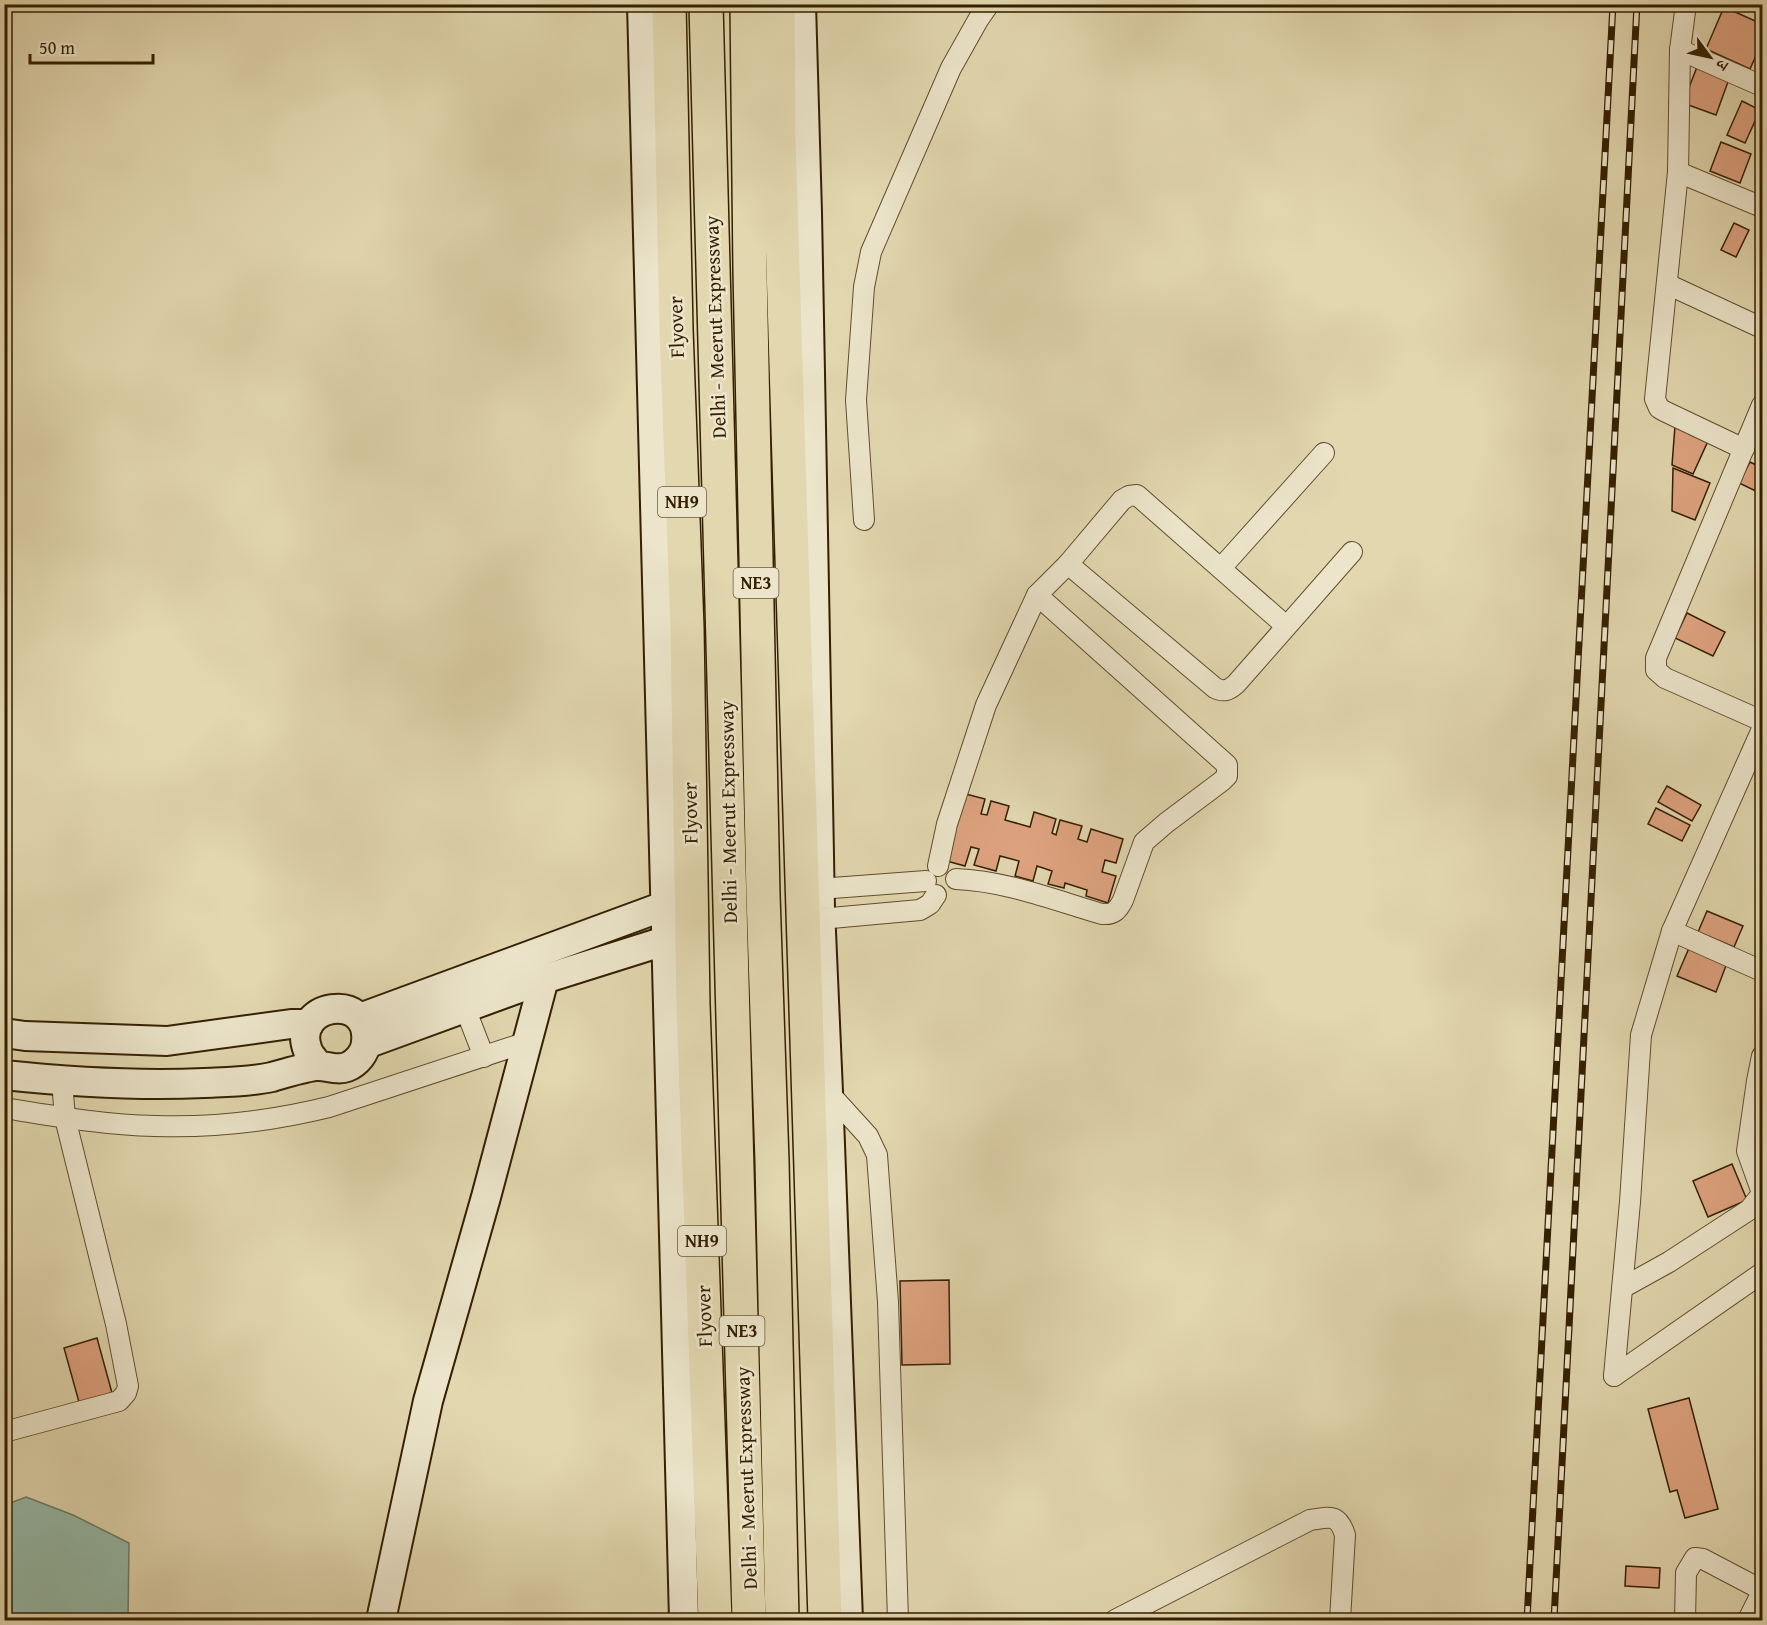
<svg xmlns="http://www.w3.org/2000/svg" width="1767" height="1625" font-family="'Gentium Book Plus','Noto Serif Devanagari',serif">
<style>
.water{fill:#95baa8;stroke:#6e7c65;stroke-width:1.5}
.building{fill:#dea380;stroke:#341f00;stroke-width:1.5}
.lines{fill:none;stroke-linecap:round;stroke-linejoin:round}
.street-casing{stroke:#604d2c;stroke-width:22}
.secondary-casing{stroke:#341f00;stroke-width:32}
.highway-casing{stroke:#341f00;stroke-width:36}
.street{stroke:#ece5cb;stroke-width:20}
.secondary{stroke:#ece5cb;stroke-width:28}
.highway{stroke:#e2d7af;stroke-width:33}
.rail-casing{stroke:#341f00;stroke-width:7}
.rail{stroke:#ece5cb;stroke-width:4.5;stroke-dasharray:14;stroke-linecap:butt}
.labels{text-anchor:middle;stroke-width:5;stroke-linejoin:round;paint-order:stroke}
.shield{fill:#ece5cb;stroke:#6b5a3d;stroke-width:1.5}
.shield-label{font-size:18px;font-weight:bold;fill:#341f00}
.street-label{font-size:20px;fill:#341f00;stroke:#ece5cb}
</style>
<rect width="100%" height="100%" fill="#e2d7af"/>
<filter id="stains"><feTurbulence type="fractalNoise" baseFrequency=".00333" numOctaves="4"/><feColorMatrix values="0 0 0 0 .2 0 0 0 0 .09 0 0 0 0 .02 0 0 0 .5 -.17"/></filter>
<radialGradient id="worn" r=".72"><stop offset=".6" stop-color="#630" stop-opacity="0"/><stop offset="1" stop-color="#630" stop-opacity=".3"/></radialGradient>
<polygon class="water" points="26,1497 73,1515 129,1543 128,1620 5,1620 5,1505"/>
<g class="building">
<polygon points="1748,4 1762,4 1762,16 1747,8"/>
<polygon points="1724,7 1762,24 1762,42 1750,69 1706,49"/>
<polygon points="1697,67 1729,79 1716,115 1683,103"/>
<polygon points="1742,101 1760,110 1745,143 1727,135"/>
<polygon points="1721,142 1751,154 1740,183 1710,171"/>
<polygon points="1734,223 1749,230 1736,257 1721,250"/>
<polygon points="1675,426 1708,441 1693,474 1672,465"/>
<polygon points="1750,462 1762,468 1762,494 1739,483"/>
<polygon points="1673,468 1710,483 1695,520 1672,511"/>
<polygon points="1687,613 1725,632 1713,656 1675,638"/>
<polygon points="1667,786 1701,805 1692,821 1658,802"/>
<polygon points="962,793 985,799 981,814 987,815 991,801 1009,806 1005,820 1030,827 1034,812 1056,819 1052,833 1056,835 1060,820 1082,826 1078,839 1087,842 1091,829 1123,839 1116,863 1105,860 1102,872 1116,876 1108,903 1086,896 1087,890 1065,883 1064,888 1048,884 1052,871 1037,866 1033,881 1015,876 1019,861 1000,856 996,871 974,865 979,849 971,847 965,866 943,860"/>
<polygon points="1656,808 1690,825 1682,841 1648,824"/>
<polygon points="1707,911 1743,926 1734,947 1698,932"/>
<polygon points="1689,948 1727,963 1716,992 1677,976"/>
<polygon points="1756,1122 1762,1123 1762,1150 1755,1150"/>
<polygon points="1732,1164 1747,1200 1708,1217 1693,1181"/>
<polygon points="949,1280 950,1364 902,1365 900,1281"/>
<polygon points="97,1338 112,1393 79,1402 64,1348"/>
<polygon points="1689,1398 1718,1509 1685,1518 1677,1490 1670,1492 1648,1409"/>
<polygon points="1626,1566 1660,1568 1659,1588 1625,1586"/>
</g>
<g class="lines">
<defs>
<g id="street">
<polyline points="1686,4 1680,50 1678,172 1655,399 1659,408 1664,411 1744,449"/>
<polyline points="1680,50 1762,86"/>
<polyline points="1678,172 1762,207"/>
<polyline points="1667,284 1762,328"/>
<polyline points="1762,405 1656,658 1656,670 1665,678 1762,721"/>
<polyline points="864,520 856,400 864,287 871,252 951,68 978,20 989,4"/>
<path d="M1068,564L1215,688C1224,692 1228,691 1236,684L1352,552"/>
<polyline points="1221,568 1324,453"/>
<polyline points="1037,595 1068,564 1122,500 1129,496 1137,495 1286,626"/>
<path d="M938,866L947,824L986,705L1037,595L1227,765V776L1222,781L1166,823L1144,842L1123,900C1118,910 1114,915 1102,914C1054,900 1006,881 956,879"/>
<polyline points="819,889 926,881"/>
<polyline points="820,919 920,910 930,904 936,895"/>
<polyline points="1672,931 1762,971"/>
<polyline points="465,1008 484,1057"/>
<polyline points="828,1092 868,1136 877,1155 888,1302 898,1620"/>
<path d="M4,1108C54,1116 105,1125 155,1126C214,1128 272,1121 329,1107L527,1042"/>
<polyline points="1622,1288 1669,1262 1749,1210 1761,1195 1761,1190 1747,1151 1757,1081 1762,1056"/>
<polyline points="1614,1376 1630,1202 1641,1035 1672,931 1762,729"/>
<polyline points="1614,1376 1762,1273"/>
<polyline points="4,1432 119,1401 126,1393 128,1386 116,1324 65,1118 62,1081"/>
<path d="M1115,1620L1310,1520C1330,1517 1338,1513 1345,1535L1340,1620"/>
<polyline points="1685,1620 1686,1573 1695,1558 1703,1559 1762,1590"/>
<polyline points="1748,1620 1762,1592"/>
</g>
<g id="secondary">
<path d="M642,4C659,543 671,1082 684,1620"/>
<polyline points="801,4 807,213 820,909 828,1092 848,1620"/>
<polyline points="360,1018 667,905"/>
<polyline points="4,1033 25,1036 167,1041 291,1024 309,1024"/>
<polyline points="366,1044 544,979 668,940"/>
<path d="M4,1075C71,1082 137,1086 204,1083C227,1082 250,1082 272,1077C286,1073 302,1068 316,1066C327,1065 336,1071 347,1067C357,1063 365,1053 366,1043C372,990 289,1003 308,1051C310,1056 315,1061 319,1066"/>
<polyline points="381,1620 428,1401 486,1197 544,979"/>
</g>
<g id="highway">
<polyline points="669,4 676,329 687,627 693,1005 715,1620"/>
<polyline points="706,4 749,1620"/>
<polyline points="747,4 750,270 763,895 772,1161 782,1620"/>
<polyline points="778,4 779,138 825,1620"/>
</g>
</defs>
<use href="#street" class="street-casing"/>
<use href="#secondary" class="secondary-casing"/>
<use href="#highway" class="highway-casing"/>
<use href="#street" class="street"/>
<use href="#secondary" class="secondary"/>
<use href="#highway" class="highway"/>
<defs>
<g id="rail">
<polyline points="1527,1620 1613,4"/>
<polyline points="1554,1620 1637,4"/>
</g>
</defs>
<use href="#rail" class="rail-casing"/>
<use href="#rail" class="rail"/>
</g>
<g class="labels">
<g class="shield">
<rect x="658" y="487" width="48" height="30" rx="4.5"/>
<rect x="733.5" y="568" width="45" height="30" rx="4.5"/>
<rect x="678" y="1226" width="48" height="30" rx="4.5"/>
<rect x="719.5" y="1316" width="45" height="30" rx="4.5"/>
</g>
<g class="shield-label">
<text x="682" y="508">NH9</text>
<text x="756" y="589">NE3</text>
<text x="702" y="1247">NH9</text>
<text x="742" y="1337">NE3</text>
</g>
<g class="street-label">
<text transform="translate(676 327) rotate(-92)" y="7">Flyover</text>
<text transform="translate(715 327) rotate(-92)" y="7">Delhi - Meerut Expressway</text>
<text transform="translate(728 812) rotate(-91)" y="7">Delhi - Meerut Expressway</text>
<text transform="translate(690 813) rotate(-91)" y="7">Flyover</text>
<text transform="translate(704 1316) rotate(-92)" y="7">Flyover</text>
<text transform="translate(746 1478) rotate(-92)" y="7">Delhi - Meerut Expressway</text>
</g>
</g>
<rect width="1767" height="1625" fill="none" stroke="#e2d7af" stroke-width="24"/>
<rect x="6" y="6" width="1755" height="1613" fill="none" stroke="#341f00" stroke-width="3"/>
<rect x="12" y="12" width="1743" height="1601" fill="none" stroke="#341f00" stroke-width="1.5"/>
<g transform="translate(1710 57) rotate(123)" stroke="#ece5cb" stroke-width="4.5" paint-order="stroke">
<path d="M0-4.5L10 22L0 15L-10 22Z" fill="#341f00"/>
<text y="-9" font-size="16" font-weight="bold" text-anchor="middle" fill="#341f00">उ</text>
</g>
<path d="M30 54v9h123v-9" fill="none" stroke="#341f00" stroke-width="3"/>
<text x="39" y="54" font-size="18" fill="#341f00" stroke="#ece5cb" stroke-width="4.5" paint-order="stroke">50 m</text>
<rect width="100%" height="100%" filter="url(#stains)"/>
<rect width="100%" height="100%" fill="url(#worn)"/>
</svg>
